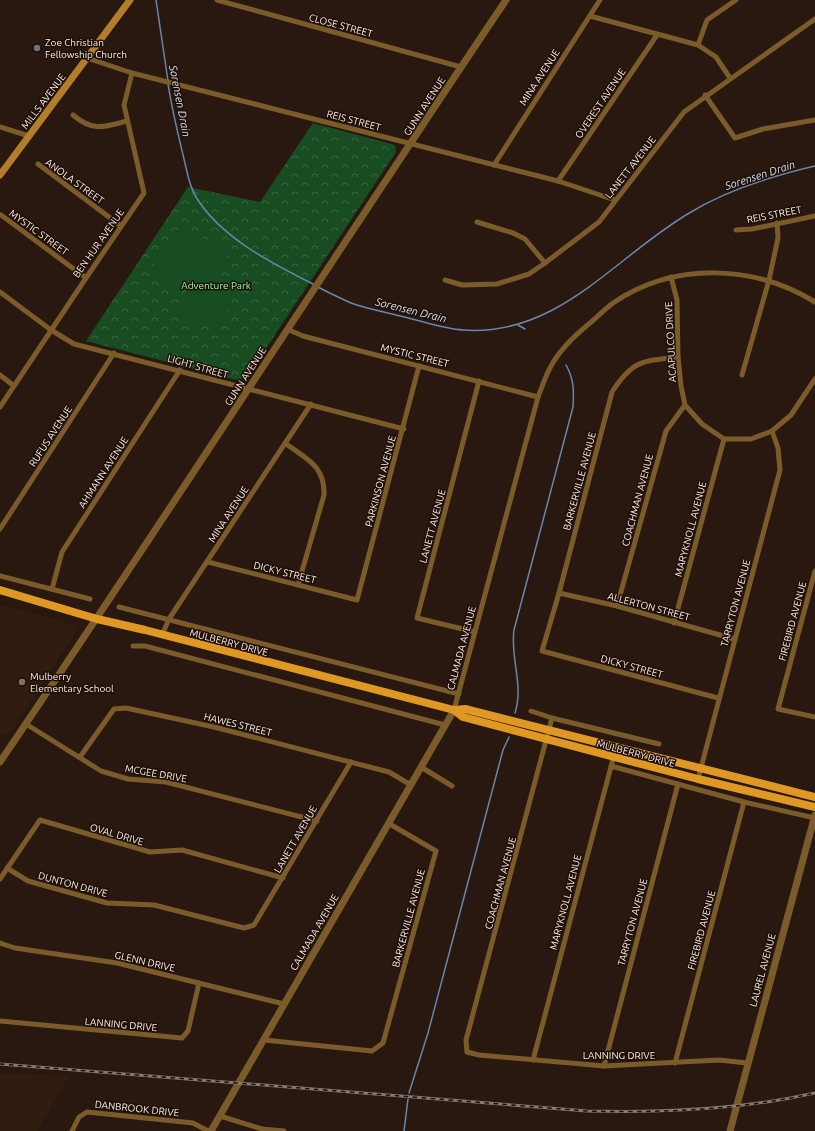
<svg xmlns="http://www.w3.org/2000/svg" width="815" height="1131" font-family="Ubuntu,sans-serif">
<style>
.built{fill:#311c10}
.park{fill:url(#park-crowns)}
.pitch{fill:#184d22}
.lines{fill:none;stroke-linecap:round;stroke-linejoin:round}
.stream{stroke:#6985ae;stroke-width:1.5}
.minor{stroke:#7c5b2b;stroke-width:5}
.tertiary{stroke:#7c5b2b;stroke-width:7}
.secondary{stroke:#b37d2b;stroke-width:7}
.primary{stroke:#de9823;stroke-width:8}
.rail-casing{stroke:#877972;stroke-width:3}
.rail{stroke:#1e0f07;stroke-width:1.5;stroke-dasharray:4.5;stroke-linecap:butt}
.worship-dot{fill:#6b7280;stroke:#1e0f07;stroke-width:1.5}
.education-dot{fill:#8d6e63;stroke:#1e0f07;stroke-width:1.5}
.labels{text-anchor:middle;stroke-width:3;stroke-linejoin:round;paint-order:stroke}
.street-label{font-size:10px;fill:#fbefea;stroke:#1e0f07}
.poi-label{font-size:10px;fill:#fbefea;stroke:#1e0f07;text-anchor:start}
.park-label{font-size:10px;fill:#9cf8a6;stroke:#1e0f07}
.water-label{font-size:11px;font-style:italic;fill:#d6e3f5;stroke:#1e0f07}
</style>
<defs>
<pattern id="park-crowns" width="20" height="18" patternUnits="userSpaceOnUse"><rect width="20" height="18" fill="#184d22"/><path d="M2 6a3 3 0 1 1 6 0M12 15a3 3 0 1 1 6 0" fill="none" stroke="#3a6742"/></pattern>
</defs>
<rect width="100%" height="100%" fill="#281810"/>
<g class="built">
<polygon points="0,605 76,625 78,628 9,735 0,733"/>
<polygon points="0,1073 69,1076 37,1131 0,1131"/>
</g>
<polygon class="park" points="313,123 395,145 396,152 247,377 237,380 86,341 188,187 260,202"/>
<g class="pitch">
<path d="M186,227L229,254C214,274 194,291 168,284C161,282 154,277 148,273L178,229Z"/>
<path d="M217,278L234,281L224,325L218,328L174,317C179,291 193,285 217,278Z"/>
</g>
<g class="lines">
<g class="stream">
<polyline points="156,0 168,81"/>
<path d="M168,84C172,110 178,134 184,159C187,171 189,186 196,197C221,238 273,264 315,285"/>
<path d="M318,287C329,293 340,298 351,303C370,310 392,313 412,319C428,323 446,329 463,330C559,337 615,256 691,212C729,189 772,176 815,166"/>
<polyline points="518,325 525,329"/>
<path d="M515,713C524,685 510,658 514,630L573,407C574,391 574,379 566,365"/>
<polyline points="409,1093 428,1033 503,750 509,737"/>
<polyline points="404,1131 408,1099"/>
</g>
<g class="minor">
<polyline points="217,0 461,67"/>
<polyline points="590,16 698,45 716,57 730,78"/>
<polyline points="698,45 707,20 736,0"/>
<polyline points="87,58 132,73 558,181 615,200"/>
<polyline points="705,95 735,138 763,129 815,120"/>
<path d="M73,115C93,132 104,127 127,121"/>
<polyline points="0,127 29,136"/>
<polyline points="38,164 121,226"/>
<polyline points="494,165 600,0"/>
<polyline points="558,181 657,35"/>
<polyline points="1,215 86,278"/>
<polyline points="477,222 513,233 525,239 545,263"/>
<polyline points="736,230 752,229 815,216"/>
<polyline points="671,277 677,300 678,357 681,386 685,405 702,424 724,439 751,439 772,431 791,415 815,379"/>
<polyline points="445,280 462,285 497,284 529,274 545,263 599,222 684,112 815,19"/>
<polyline points="0,292 51,330 74,344 404,429"/>
<polyline points="287,329 303,336 538,397"/>
<path d="M678,357C642,361 633,360 612,392L559,593L542,651L718,698"/>
<polyline points="0,375 14,386"/>
<polyline points="742,375 769,280 778,238 777,223"/>
<polyline points="0,407 86,278 144,193 124,105 132,73"/>
<path d="M285,443C306,459 325,465 324,495L298,585"/>
<polyline points="0,529 114,353"/>
<polyline points="208,562 357,600 419,366"/>
<polyline points="815,571 778,709 815,717"/>
<polyline points="0,576 90,599"/>
<polyline points="52,589 62,552 180,370"/>
<polyline points="559,593 617,606 734,639"/>
<polyline points="617,606 666,431 685,405"/>
<polyline points="119,607 459,694"/>
<polyline points="674,623 724,439"/>
<polyline points="475,632 417,618 479,381"/>
<polyline points="162,635 169,619 311,404"/>
<polyline points="133,646 145,646 445,725"/>
<path d="M454,710L538,397C542,387 545,377 550,368C559,350 574,336 590,323C597,317 605,309 613,303C674,262 753,264 815,302"/>
<polyline points="531,711 552,718 659,744"/>
<polyline points="552,718 466,1040 467,1052 479,1055 604,1066 719,1060 747,1063"/>
<polyline points="26,724 101,771 128,779 166,782 317,821"/>
<polyline points="80,757 114,709 126,708 214,727 389,772 411,785"/>
<polyline points="611,766 744,802 815,818"/>
<polyline points="421,767 452,786"/>
<polyline points="698,779 780,470 778,448 772,431"/>
<polyline points="7,868 28,881 107,903 154,905 244,928 254,925 351,762"/>
<polyline points="0,879 40,820 150,852 182,850 283,878"/>
<polyline points="0,943 15,948 117,963 284,1004"/>
<polyline points="0,1021 182,1038 188,1031 199,983"/>
<polyline points="264,1040 372,1051 383,1043 436,851 388,823"/>
<polyline points="533,1060 616,748"/>
<polyline points="675,1063 744,802"/>
<polyline points="604,1066 678,784"/>
<polyline points="220,1116 262,1129 284,1131"/>
<polyline points="72,1131 79,1117 87,1112 193,1123 208,1131"/>
</g>
<g class="tertiary">
<path d="M0,762C171,510 336,253 506,0"/>
<polyline points="211,1131 454,710"/>
<polyline points="730,1131 815,815"/>
</g>
<polyline class="secondary" points="0,175 130,0"/>
<g class="primary">
<polyline points="0,590 97,619 145,630 454,710 465,709 815,797"/>
<polyline points="454,710 463,717 698,779 815,807"/>
</g>
<defs>
<path id="rail" d="M0,1064L587,1111C663,1113 740,1110 815,1093"/>
</defs>
<use href="#rail" class="rail-casing"/>
<use href="#rail" class="rail"/>
</g>
<circle class="worship-dot" cx="37" cy="48" r="4"/>
<circle class="education-dot" cx="22" cy="682" r="4"/>
<g class="labels">
<g class="street-label">
<text transform="translate(341 25) rotate(15)" y="4">CLOSE STREET</text>
<text transform="translate(539 77) rotate(-57)" y="4">MINA AVENUE</text>
<text transform="translate(43 101) rotate(-53)" y="4">MILLS AVENUE</text>
<text transform="translate(600 103) rotate(-56)" y="4">OVEREST AVENUE</text>
<text transform="translate(424 106) rotate(-57)" y="4">GUNN AVENUE</text>
<text transform="translate(354 120) rotate(15)" y="4">REIS STREET</text>
<text transform="translate(630 167) rotate(-52)" y="4">LANETT AVENUE</text>
<text transform="translate(75 181) rotate(36)" y="4">ANOLA STREET</text>
<text transform="translate(774 214) rotate(-11)" y="4">REIS STREET</text>
<text transform="translate(39 232) rotate(36)" y="4">MYSTIC STREET</text>
<text transform="translate(98 243) rotate(-55)" y="4">BEN HUR AVENUE</text>
<text transform="translate(670 342) rotate(-93)" y="4">ACAPULCO DRIVE</text>
<text transform="translate(415 355) rotate(14)" y="4">MYSTIC STREET</text>
<text transform="translate(198 366) rotate(16)" y="4">LIGHT STREET</text>
<text transform="translate(245 376) rotate(-57)" y="4">GUNN AVENUE</text>
<text transform="translate(50 436) rotate(-57)" y="4">RUFUS AVENUE</text>
<text transform="translate(103 472) rotate(-57)" y="4">AHMANN AVENUE</text>
<text transform="translate(380 481) rotate(-75)" y="4">PARKINSON AVENUE</text>
<text transform="translate(579 481) rotate(-75)" y="4">BARKERVILLE AVENUE</text>
<text transform="translate(637 500) rotate(-75)" y="4">COACHMAN AVENUE</text>
<text transform="translate(228 514) rotate(-57)" y="4">MINA AVENUE</text>
<text transform="translate(432 526) rotate(-75)" y="4">LANETT AVENUE</text>
<text transform="translate(690 529) rotate(-75)" y="4">MARYKNOLL AVENUE</text>
<text transform="translate(285 572) rotate(14)" y="4">DICKY STREET</text>
<text transform="translate(735 603) rotate(-75)" y="4">TARRYTON AVENUE</text>
<text transform="translate(649 606) rotate(15)" y="4">ALLERTON STREET</text>
<text transform="translate(792 621) rotate(-75)" y="4">FIREBIRD AVENUE</text>
<text transform="translate(229 642) rotate(15)" y="4">MULBERRY DRIVE</text>
<text transform="translate(461 648) rotate(-75)" y="4">CALMADA AVENUE</text>
<text transform="translate(632 666) rotate(15)" y="4">DICKY STREET</text>
<text transform="translate(238 724) rotate(14)" y="4">HAWES STREET</text>
<text transform="translate(636 753) rotate(15)" y="4">MULBERRY DRIVE</text>
<text transform="translate(156 773) rotate(10)" y="4">MCGEE DRIVE</text>
<text transform="translate(117 834) rotate(16)" y="4">OVAL DRIVE</text>
<text transform="translate(295 839) rotate(-60)" y="4">LANETT AVENUE</text>
<text transform="translate(500 883) rotate(-75)" y="4">COACHMAN AVENUE</text>
<text transform="translate(73 884) rotate(15)" y="4">DUNTON DRIVE</text>
<text transform="translate(565 902) rotate(-75)" y="4">MARYKNOLL AVENUE</text>
<text transform="translate(408 918) rotate(-75)" y="4">BARKERVILLE AVENUE</text>
<text transform="translate(632 922) rotate(-75)" y="4">TARRYTON AVENUE</text>
<text transform="translate(701 930) rotate(-75)" y="4">FIREBIRD AVENUE</text>
<text transform="translate(314 932) rotate(-60)" y="4">CALMADA AVENUE</text>
<text transform="translate(145 961) rotate(13)" y="4">GLENN DRIVE</text>
<text transform="translate(762 970) rotate(-75)" y="4">LAUREL AVENUE</text>
<text transform="translate(121 1024) rotate(5)" y="4">LANNING DRIVE</text>
<text x="619" y="1059">LANNING DRIVE</text>
<text transform="translate(137 1108) rotate(6)" y="4">DANBROOK DRIVE</text>
</g>
<g class="poi-label">
<text x="45" y="46">Zoe Christian<tspan x="45" dy="12">Fellowship Church</tspan></text>
<text x="30" y="680">Mulberry<tspan x="30" dy="12">Elementary School</tspan></text>
</g>
<g class="park-label">
<text x="216" y="289">Adventure Park</text>
</g>
<g class="water-label">
<text transform="translate(180 101) rotate(79)" y="4">Sorensen Drain</text>
<text transform="translate(760 175) rotate(-18)" y="4">Sorensen Drain</text>
<text transform="translate(411 310) rotate(14)" y="4">Sorensen Drain</text>
</g>
</g>
</svg>
